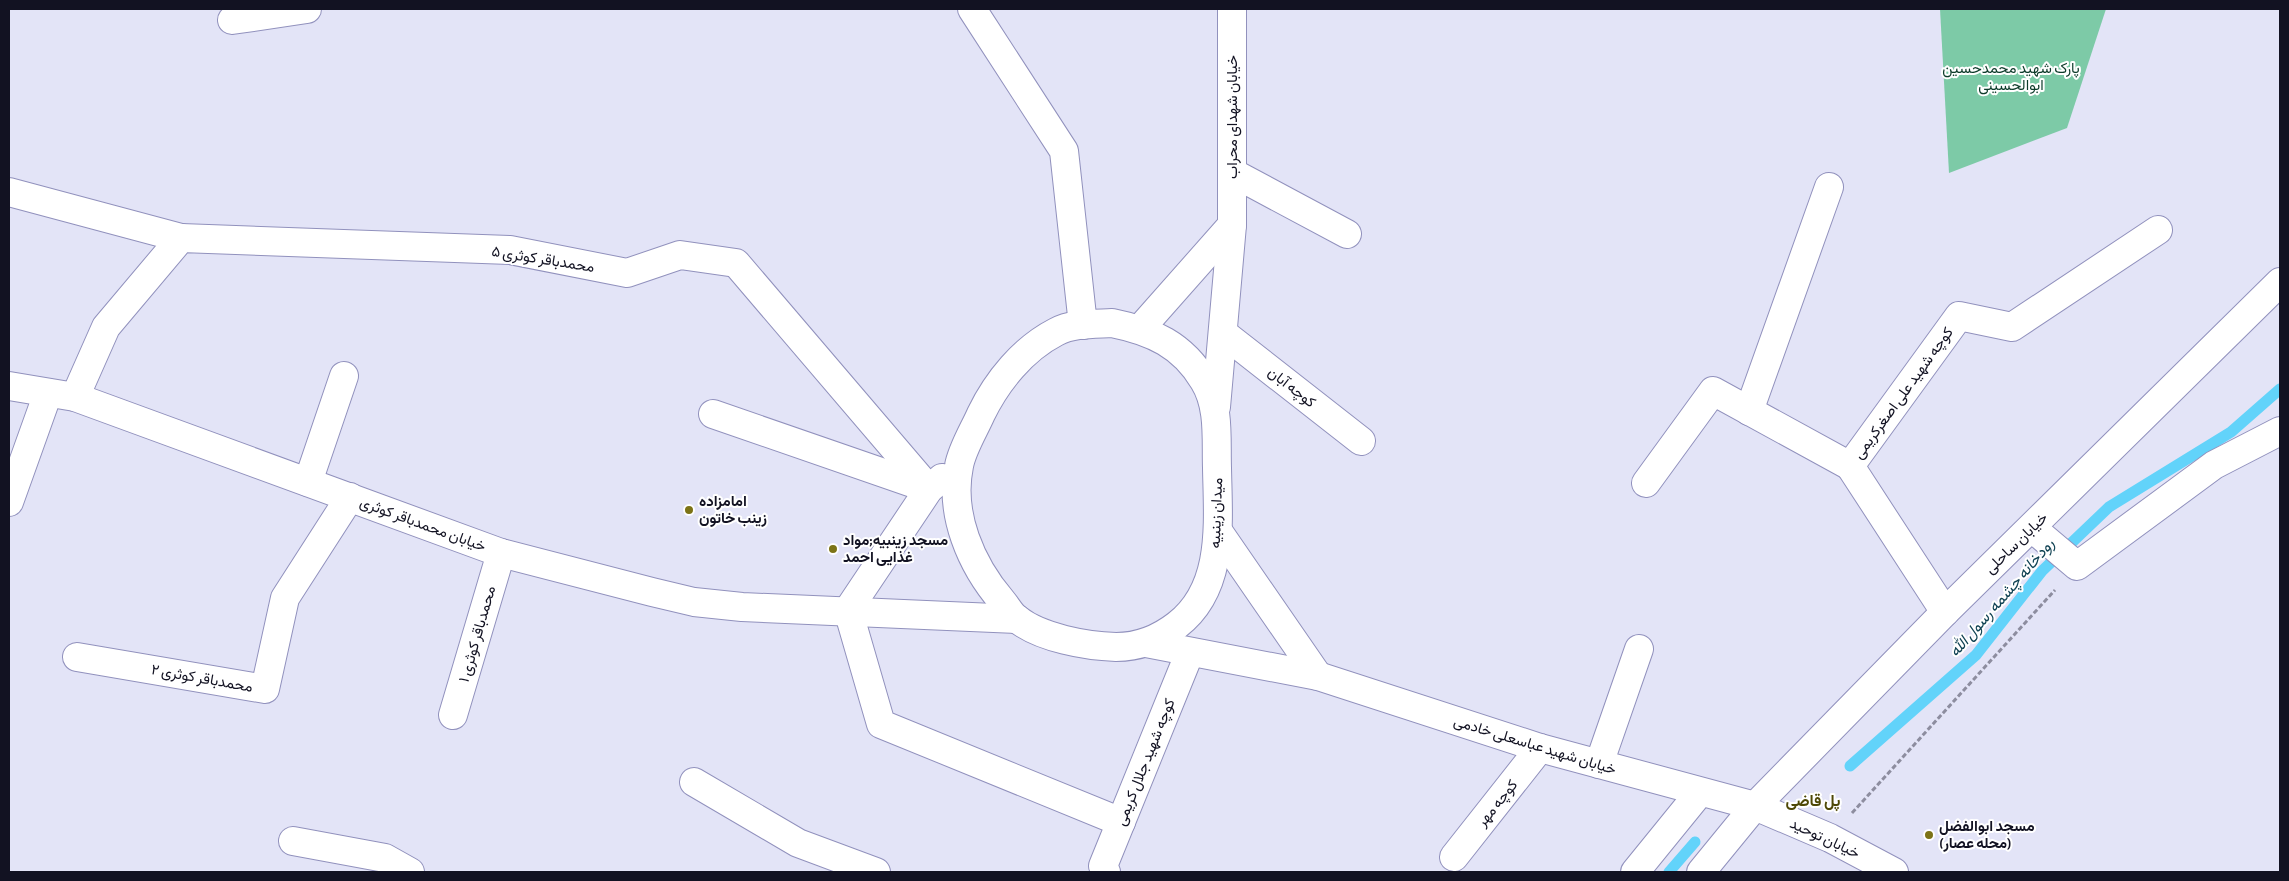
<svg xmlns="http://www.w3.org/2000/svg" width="2289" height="881" font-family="'Alegreya Sans',Vazirmatn,sans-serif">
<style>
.green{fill:#7dcaa7}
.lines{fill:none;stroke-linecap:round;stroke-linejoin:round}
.stream{stroke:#62d3fa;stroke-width:11}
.minor-casing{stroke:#9191bd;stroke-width:30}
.path{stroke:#8d8d9f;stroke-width:3;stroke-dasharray:5 2.5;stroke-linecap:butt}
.minor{stroke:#fff;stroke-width:28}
.poi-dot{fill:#7c7316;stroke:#fff;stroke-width:2}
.labels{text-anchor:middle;stroke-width:4;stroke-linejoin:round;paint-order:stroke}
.park-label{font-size:15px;fill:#0d3b2a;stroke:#fff}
.street-label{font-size:15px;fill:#121222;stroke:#fff}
.poi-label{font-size:15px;font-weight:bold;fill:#121222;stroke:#fff;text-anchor:start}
.water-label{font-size:16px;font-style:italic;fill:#114354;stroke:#fff}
.neighbourhood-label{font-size:16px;font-weight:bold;fill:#4e4806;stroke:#fff}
</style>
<rect width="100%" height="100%" fill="#e3e4f7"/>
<polygon class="green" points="1940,9 2106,9 2067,128 1949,173"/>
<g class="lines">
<g class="stream">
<polyline points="1850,766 1976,655 2042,571 2109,507 2231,432 2280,389"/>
<polyline points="1669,872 1695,842"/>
</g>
<defs>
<g id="minor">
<polyline points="972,9 1064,151 1083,325"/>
<polyline points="232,20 307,9"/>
<polyline points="1233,173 1347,234"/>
<polyline points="9,192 181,238"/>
<path d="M1112,323C1152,331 1183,345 1204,381C1220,407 1216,439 1217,468C1218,523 1225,588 1177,625C1159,639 1138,647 1116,647C1086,646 1041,638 1017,619C1011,615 1007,607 1002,601C971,565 949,514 959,466C962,449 974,430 981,414C997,381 1023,349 1056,332C1072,323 1094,324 1112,323Z"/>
<polyline points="1140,329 1232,225"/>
<polyline points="1223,333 1361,441"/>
<polyline points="9,386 75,397 501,553 652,592 694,602 742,607 1017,619"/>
<polyline points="75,397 106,327 181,238 510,250 627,273 680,255 736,263 929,489"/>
<polyline points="1216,407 1232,225 1232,9"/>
<polyline points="1749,411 1829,187"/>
<polyline points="713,414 927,488"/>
<polyline points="942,478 929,489 848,610 881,724 1121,822"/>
<polyline points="308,482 344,376"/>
<polyline points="1646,483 1713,391 1850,466"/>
<polyline points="9,502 48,393"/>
<polyline points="2032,528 2077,566 2214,465 2280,431"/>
<polyline points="1218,531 1318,676"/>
<polyline points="1945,612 1850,466 1959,316 2012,327 2158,230"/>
<polyline points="1146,643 1318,676 1540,748 1755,806 1830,838 1894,872"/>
<polyline points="77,657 265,689 285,598 350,497"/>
<polyline points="453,715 501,553"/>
<polyline points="1599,764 1639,649"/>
<polyline points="694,782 798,843 876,872"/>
<polyline points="293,841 385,858 410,872"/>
<polyline points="1454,857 1540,748"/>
<polyline points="1106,872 1103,866 1190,652"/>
<polyline points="1635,872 1700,792"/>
<polyline points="1701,872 1755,806 1945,612 2280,282"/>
</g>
</defs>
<use href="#minor" class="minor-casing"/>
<polyline class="path" points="1852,813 2055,590"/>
<use href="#minor" class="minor"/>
</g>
<g class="poi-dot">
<circle cx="689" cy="510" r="5"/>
<circle cx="833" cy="549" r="5"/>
<circle cx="1929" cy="835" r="5"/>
</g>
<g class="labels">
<g class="park-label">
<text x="2011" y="73">پارک شهید محمدحسین<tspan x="2011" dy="17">ابوالحسینی</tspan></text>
</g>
<g class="street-label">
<text transform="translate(1232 117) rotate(-90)" y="5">خیابان شهدای محراب</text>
<text transform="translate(543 259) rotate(9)" y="5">محمدباقر کوثری ۵</text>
<text transform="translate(1292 387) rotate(38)" y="5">کوچه آبان</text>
<text transform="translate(1903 393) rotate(-54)" y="5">کوچه شهید علی اصغرکریمی</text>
<text transform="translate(1216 513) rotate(-88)" y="5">میدان زینبیه</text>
<text transform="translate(423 524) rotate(20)" y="5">خیابان محمدباقر کوثری</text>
<text transform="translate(2016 543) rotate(-44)" y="5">خیابان ساحلی</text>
<text transform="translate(477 634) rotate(-74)" y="5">محمدباقر کوثری ۱</text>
<text transform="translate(202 678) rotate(10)" y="5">محمدباقر کوثری ۲</text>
<text transform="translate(1535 745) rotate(17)" y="5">خیابان شهید عباسعلی خادمی</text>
<text transform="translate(1145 762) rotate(-68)" y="5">کوچه شهید جلال کریمی</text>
<text transform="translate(1497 803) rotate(-51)" y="5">کوچه مهر</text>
<text transform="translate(1825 838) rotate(25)" y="5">خیابان توحید</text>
</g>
<g class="poi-label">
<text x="699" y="506">امامزاده<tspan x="699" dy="17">زینب خاتون</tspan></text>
<text x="843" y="545">مسجد زینبیه;مواد<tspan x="843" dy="17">غذایی احمد</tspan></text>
<text x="1939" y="831">مسجد ابوالفضل<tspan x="1939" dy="17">(محله عصار)</tspan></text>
</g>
<g class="water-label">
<text transform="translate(2001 597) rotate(-49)" y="6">رودخانه چشمه رسول الله</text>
</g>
<g class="neighbourhood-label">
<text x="1813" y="806">پل قاضی</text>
</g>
</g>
<rect width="2289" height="881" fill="none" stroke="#121222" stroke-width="20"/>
</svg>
